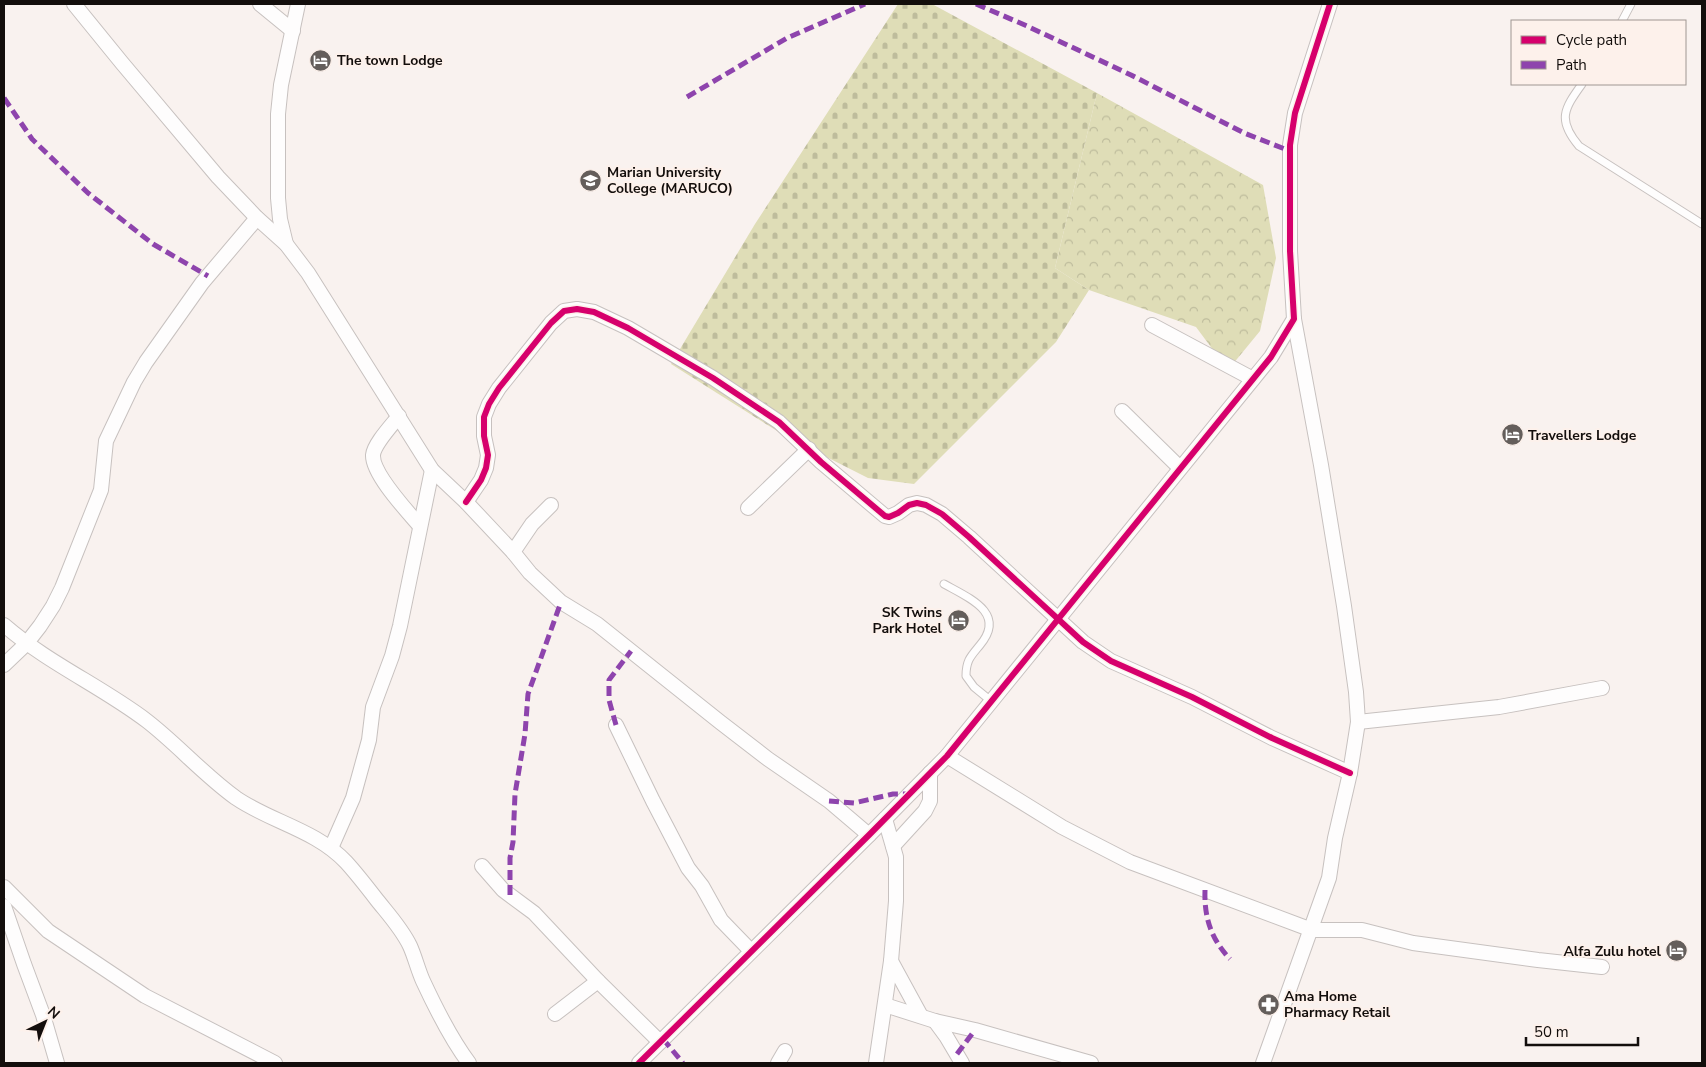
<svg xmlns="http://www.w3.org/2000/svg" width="1706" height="1067" font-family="'Nunito Sans',sans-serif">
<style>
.cemetery{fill:url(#cemetery-stones)}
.park{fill:url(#park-crowns)}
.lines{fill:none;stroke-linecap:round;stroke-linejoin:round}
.service-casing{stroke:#c7c1bf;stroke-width:9}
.minor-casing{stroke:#c7c1bf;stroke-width:16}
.service{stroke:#fefdfd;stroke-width:7}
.minor{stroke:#fefdfd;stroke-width:14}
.quiet{stroke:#8e44ad;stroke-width:5;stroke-dasharray:10 5;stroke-linecap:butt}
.cycleway-casing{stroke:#fdf1eb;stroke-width:9}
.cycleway{stroke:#d6006c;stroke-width:6}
.labels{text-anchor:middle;stroke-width:4;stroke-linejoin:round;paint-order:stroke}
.poi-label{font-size:14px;font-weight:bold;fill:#130e0c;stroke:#fdf1eb;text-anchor:start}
</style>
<defs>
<pattern id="cemetery-stones" width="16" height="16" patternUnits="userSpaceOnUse" patternTransform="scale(1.25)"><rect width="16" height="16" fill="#dfddb7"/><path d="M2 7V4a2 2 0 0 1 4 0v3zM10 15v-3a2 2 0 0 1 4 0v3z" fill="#bebc9c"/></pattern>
<pattern id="park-crowns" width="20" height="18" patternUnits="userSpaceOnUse" patternTransform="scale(1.25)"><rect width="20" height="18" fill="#dfddb7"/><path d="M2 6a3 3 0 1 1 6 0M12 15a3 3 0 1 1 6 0" fill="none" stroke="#bebc9c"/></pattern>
</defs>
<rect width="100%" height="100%" fill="#f9f2ef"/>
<polygon class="cemetery" points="898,4 932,4 1097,93 1055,268 1089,290 1056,342 914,484 868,478 785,436 671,364 755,224"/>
<polygon class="park" points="1097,93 1263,185 1276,258 1260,331 1228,370 1196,327 1089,290 1055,268"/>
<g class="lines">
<defs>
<g id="service">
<polyline points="1622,21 1631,4"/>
<path d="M1582,84C1564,109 1557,120 1579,146L1702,224"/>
<path d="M944,584C969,598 1007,613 980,645C971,656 966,660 966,676L974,687L991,701"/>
</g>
<g id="minor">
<polyline points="74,4 122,63 218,177 257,218 286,244 308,273 432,470 466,502 513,552 530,573 561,602 597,624 720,722 768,759 829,801 869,835"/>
<polyline points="260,4 293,31"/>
<polyline points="286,244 280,219 278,198 278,114 281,85 298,4"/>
<polyline points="1152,325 1253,379"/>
<polyline points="1122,411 1180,468"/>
<path d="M399,416C392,425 374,444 373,455C372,474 408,512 420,526"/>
<polyline points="466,502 481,480 486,468 488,455 484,436 484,417 489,404 499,388 551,323 564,311 577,309 594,312 628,328 713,378 779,422 821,462 885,516 889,517 898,513 909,505 917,503 926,505 942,514 969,537 1083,642 1111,661 1192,697 1272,738 1350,773"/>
<polyline points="748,508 809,449"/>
<polyline points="513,552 532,524 551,505"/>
<path d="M4,625C49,664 101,686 147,721C178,745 204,775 236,798C271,822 316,830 346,862C357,874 367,887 377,900C389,915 402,929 410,946C415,957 418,970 423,981C436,1009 451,1039 469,1063"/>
<polyline points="4,665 26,644 40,626 53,606 62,588 101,490 106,441 134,382 146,362 202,283 257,218"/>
<polyline points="1358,722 1499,707 1602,688"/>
<polyline points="616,725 653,801 688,868 702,886 721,920 751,951"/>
<polyline points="947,756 1062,827 1130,862 1312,930 1362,930 1413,943 1538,960 1602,967"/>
<polyline points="893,846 925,811 930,801 930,773"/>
<polyline points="331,848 353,798 369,740 373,707 392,656 400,626 432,470"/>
<polyline points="482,866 503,890 534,913 598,981 660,1042"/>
<polyline points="4,887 48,931 145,996 275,1063"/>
<polyline points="4,906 24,964 43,1015 57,1063"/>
<polyline points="891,961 921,1016"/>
<polyline points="885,1005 935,1021 975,1030 1091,1063"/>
<polyline points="555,1014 598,981"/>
<polyline points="935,1021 946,1036 962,1063"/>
<polyline points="639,1063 869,835 947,756 1271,357 1294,319 1290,251 1290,145 1295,113 1330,4"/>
<polyline points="778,1063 785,1051"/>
<polyline points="876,1063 891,961 896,901 896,857 885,819"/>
<polyline points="1263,1063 1329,878 1335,838 1350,773 1358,722 1356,692 1344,606 1321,465 1294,319"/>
</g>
</defs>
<use href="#service" class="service-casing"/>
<use href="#minor" class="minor-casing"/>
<use href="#service" class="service"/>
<use href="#minor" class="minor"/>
<g class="quiet">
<polyline points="976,4 1027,26 1131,75 1244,133 1290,151"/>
<polyline points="687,97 787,38 865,4"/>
<polyline points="4,98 32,139 88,193 153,244 208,276"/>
<polyline points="616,725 609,700 609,680 631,651"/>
<polyline points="829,801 854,803 893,794 909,794"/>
<path d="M1205,890C1204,917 1211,939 1230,959"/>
<polyline points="510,895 510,858 513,842 515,794 525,734 528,694 561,602"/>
<polyline points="663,1039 683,1063"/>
<polyline points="957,1054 975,1030"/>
</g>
<defs>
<g id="cycleway">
<polyline points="466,502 481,480 486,468 488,455 484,436 484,417 489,404 499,388 551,323 564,311 577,309 594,312 628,328 713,378 779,422 821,462 885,516 889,517 898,513 909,505 917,503 926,505 942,514 969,537 1083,642 1111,661 1192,697 1272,738 1350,773"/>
<polyline points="639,1063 869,835 947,756 1271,357 1294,319 1290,251 1290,145 1295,113 1330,4"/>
</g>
</defs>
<use href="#cycleway" class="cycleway-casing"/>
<use href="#cycleway" class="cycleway"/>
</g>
<defs>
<symbol id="hotel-disc" viewBox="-11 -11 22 22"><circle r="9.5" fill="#645e5b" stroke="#fdf1eb"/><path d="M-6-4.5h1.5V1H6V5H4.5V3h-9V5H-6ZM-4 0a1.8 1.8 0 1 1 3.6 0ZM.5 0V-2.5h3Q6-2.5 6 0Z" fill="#fff"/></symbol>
<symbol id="university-disc" viewBox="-11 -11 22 22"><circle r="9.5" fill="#645e5b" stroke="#fdf1eb"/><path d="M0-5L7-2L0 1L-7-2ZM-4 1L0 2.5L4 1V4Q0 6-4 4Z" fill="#fff"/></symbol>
<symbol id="pharmacy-disc" viewBox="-11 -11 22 22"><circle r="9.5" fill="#645e5b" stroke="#fdf1eb"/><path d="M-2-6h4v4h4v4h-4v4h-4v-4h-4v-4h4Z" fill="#fff"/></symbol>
</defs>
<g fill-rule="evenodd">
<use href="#hotel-disc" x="308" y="48" width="25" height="25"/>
<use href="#university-disc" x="578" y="168" width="25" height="25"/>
<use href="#hotel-disc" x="1500" y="422" width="25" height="25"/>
<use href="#hotel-disc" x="946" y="608" width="25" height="25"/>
<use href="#hotel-disc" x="1664" y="938" width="25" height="25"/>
<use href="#pharmacy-disc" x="1256" y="992" width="25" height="25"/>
</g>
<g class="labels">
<g class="poi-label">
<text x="337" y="65">The town Lodge</text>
<text x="607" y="177">Marian University<tspan x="607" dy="16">College (MARUCO)</tspan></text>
<text x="1528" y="440">Travellers Lodge</text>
<text x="942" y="617" text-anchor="end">SK Twins<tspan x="942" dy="16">Park Hotel</tspan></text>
<text x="1661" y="956" text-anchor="end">Alfa Zulu hotel</text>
<text x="1284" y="1001">Ama Home<tspan x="1284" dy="16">Pharmacy Retail</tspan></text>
</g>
</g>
<rect width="1706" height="1067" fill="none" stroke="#130e0c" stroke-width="10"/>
<rect x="1511" y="20" width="175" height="65" fill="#fdf1eb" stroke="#9f9692"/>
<rect x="1521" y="36" width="25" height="8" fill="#d6006c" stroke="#9f9692"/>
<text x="1556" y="45" font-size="15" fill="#130e0c">Cycle path</text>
<rect x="1521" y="61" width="25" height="8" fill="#8e44ad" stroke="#9f9692"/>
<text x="1556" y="70" font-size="15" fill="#130e0c">Path</text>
<g transform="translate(45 1022) rotate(43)" stroke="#fdf1eb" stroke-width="4" paint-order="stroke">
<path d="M0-4L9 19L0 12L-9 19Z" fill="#130e0c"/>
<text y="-8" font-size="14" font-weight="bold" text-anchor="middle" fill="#130e0c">N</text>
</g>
<path d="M1526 1037v8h112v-8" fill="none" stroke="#130e0c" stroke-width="2.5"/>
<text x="1534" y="1037" font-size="15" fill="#130e0c" stroke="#fdf1eb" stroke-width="4" paint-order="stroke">50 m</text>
</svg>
